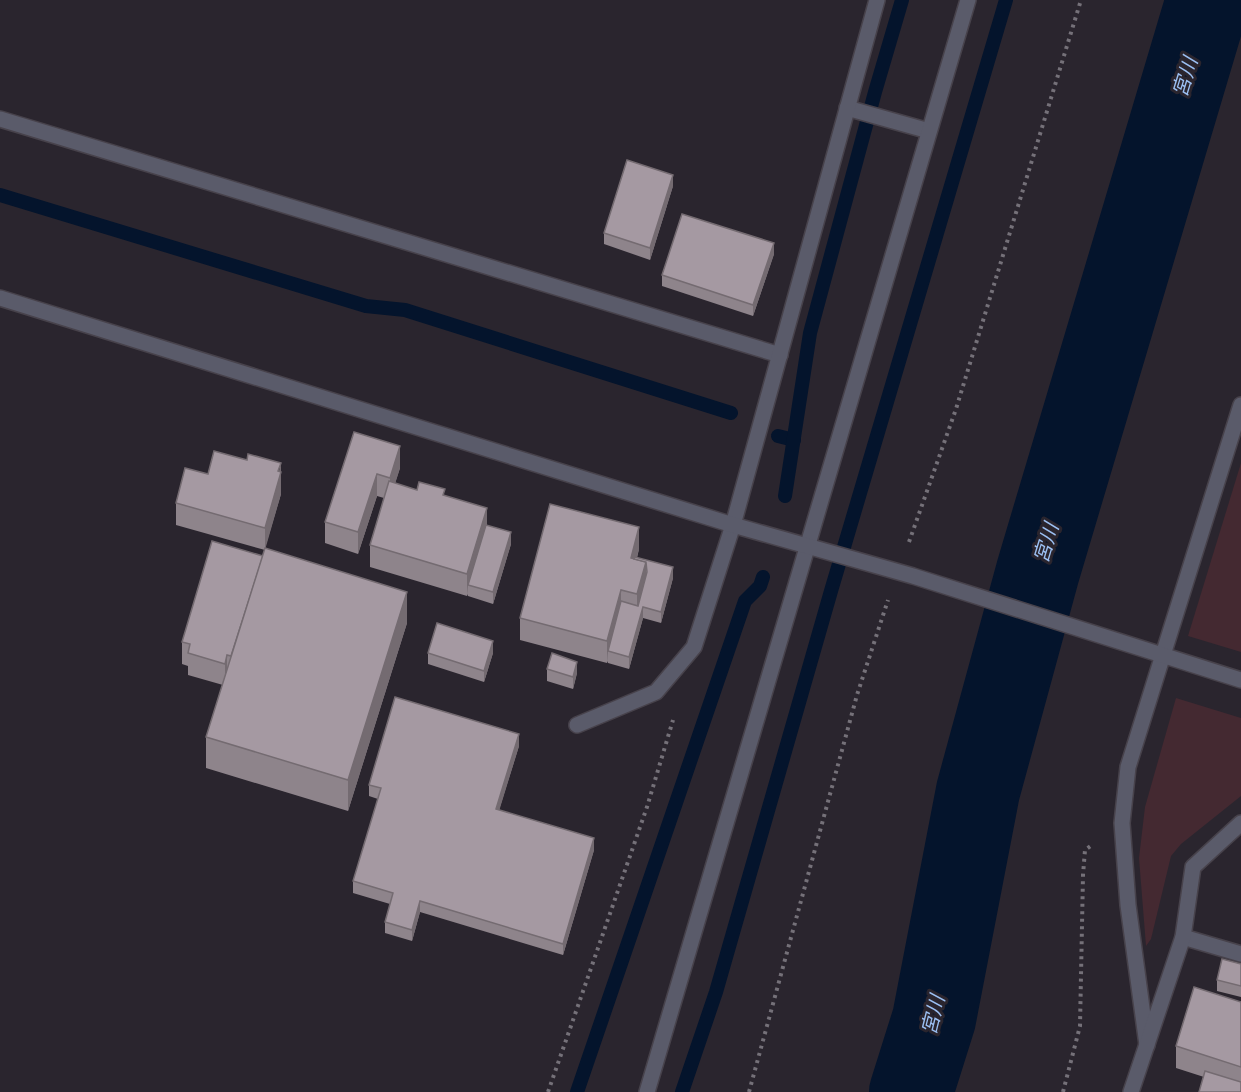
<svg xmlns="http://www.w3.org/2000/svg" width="1241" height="1092" font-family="Poppins,'Noto Sans JP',sans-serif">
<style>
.green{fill:#442931}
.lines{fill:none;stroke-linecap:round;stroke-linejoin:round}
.stream{stroke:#04142c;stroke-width:14}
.river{stroke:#04142c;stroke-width:84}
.minor-casing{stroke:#47424b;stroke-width:18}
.tertiary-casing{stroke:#47424b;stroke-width:18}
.path{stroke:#757179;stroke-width:4;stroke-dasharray:3 4.5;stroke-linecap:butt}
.minor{stroke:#5a5b6a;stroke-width:15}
.tertiary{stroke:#5a5b6a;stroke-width:15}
.wall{fill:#8e848b}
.shaded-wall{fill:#746b71}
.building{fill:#a599a2;stroke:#746b71;stroke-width:1.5}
.labels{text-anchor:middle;stroke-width:6;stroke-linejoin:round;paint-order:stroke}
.water-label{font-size:20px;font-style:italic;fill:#9cc0f3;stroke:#2a252e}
</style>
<rect width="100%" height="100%" fill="#2a252e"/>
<g class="green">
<polygon points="1241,463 1241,652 1188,636"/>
<polygon points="1176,698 1241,718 1241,796 1181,844 1171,856 1151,939 1146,946 1139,858 1145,807"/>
</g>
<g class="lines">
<g class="stream">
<polyline points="0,195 366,306 405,310 731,413"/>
<polyline points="778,436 794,440"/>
<polyline points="785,496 810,333 875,92 902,0"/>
<polyline points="577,1092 745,601 760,586 763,577"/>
<polyline points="682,1092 716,992 831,591 1006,0"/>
</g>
<polyline class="river" points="911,1092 934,1019 978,791 1038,571 1208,0"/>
<defs>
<g id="minor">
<polyline points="847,108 929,131"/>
<polyline points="0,119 780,355"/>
<polyline points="577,725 656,692 694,647 733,525 877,0"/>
<polyline points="1183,937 1241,954"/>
<polyline points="1147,1045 1128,905 1122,823 1128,767 1241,405"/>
<polyline points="647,1092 968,0"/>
<polyline points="1131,1092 1183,937 1193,867 1241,823"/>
</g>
<polyline id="tertiary" points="0,298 733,525 913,576 1241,680"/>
</defs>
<use href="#minor" class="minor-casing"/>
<use href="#tertiary" class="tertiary-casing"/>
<g class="path">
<polyline points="909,542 956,409 1081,0"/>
<polyline points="548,1092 647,807 673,720"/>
<polyline points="749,1092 857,695 888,600"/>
<polyline points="1063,1092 1080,1026 1083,875 1085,850 1092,845"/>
</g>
<use href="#minor" class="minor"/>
<use href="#tertiary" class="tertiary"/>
</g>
<g class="wall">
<polygon points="673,186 650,260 604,244 604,233"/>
<polygon points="774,254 753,316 662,286 662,275"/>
<polygon points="354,432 400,468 395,483 417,490 445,495 487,525 511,544 493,604 468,596 468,594 467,596 370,567 370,545 384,498 377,496 358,554 325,543 325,522"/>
<polygon points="281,472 281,494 265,548 407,623 348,811 206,768 206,737 223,685 188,675 188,666 182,664 182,642 263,556 265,550 176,525 176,503 208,474"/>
<polygon points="639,549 637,558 673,578 661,623 643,618 629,669 608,663 608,661 607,663 520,640 520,618"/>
<polygon points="428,653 493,653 484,682 428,664"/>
<polygon points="547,669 577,673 573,689 547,681"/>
<polygon points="519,746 499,810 594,850 563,955 420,912 412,941 385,933 385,922 390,904 353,893 353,881 378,799 369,796 369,785"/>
<polygon points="1241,964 1241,997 1217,991 1217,980"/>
<polygon points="1241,1002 1241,1092 1204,1077 1176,1068 1176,1046"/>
</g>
<g class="shaded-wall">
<polygon points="673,175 673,186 650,260 650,248"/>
<polygon points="774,243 774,254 753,316 753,305"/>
<polygon points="400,446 400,468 390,500 390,478"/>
<polygon points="281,463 281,494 265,550 265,528"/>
<polygon points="377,474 377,496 358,554 358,532"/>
<polygon points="487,508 487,530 468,585 467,596 467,574"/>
<polygon points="639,527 639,549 634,568 631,558"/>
<polygon points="511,532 511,544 493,604 493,592"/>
<polygon points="646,562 646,583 637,616 637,594"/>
<polygon points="673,567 673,578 661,623 661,612"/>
<polygon points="621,590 621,612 608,651 607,663 607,641"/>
<polygon points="407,592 407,623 348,811 348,780"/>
<polygon points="643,607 643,618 629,669 629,657"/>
<polygon points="493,641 493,653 484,682 484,671"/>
<polygon points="227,655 227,677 225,685 225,664"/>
<polygon points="577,662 577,673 573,689 573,677"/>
<polygon points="519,734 519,746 496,821 496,809"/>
<polygon points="594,838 594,850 563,955 563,944"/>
<polygon points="420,901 420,912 412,941 412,930"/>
</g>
<g class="building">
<polygon points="627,160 673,175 650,248 604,233"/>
<polygon points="682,214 774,243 753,305 662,275"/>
<polygon points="354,432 400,446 390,478 377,474 358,532 325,522"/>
<polygon points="214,451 247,460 248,454 281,463 278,471 281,472 265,528 176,503 185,468 208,474"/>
<polygon points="389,481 417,490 419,482 445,489 443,495 487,508 467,574 370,545"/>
<polygon points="550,504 639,527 631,558 646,562 637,594 621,590 607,641 520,618"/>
<polygon points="486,525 511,532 493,592 468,585"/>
<polygon points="212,541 263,556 231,656 227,655 225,664 188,653 190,644 182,642"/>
<polygon points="265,548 407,592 348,780 206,737"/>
<polygon points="635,557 673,567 661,612 643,607 629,657 608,651 621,601 638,606 647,572 646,562 634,559"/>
<polygon points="437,623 493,641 484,671 428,653"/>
<polygon points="552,653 577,662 573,677 547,669"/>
<polygon points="395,697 519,734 496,809 594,838 563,944 420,901 412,930 385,922 393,893 353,881 381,788 369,785"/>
<polygon points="1222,959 1241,964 1241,986 1217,980"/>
<polygon points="1194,987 1241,1002 1241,1067 1176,1046"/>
<polygon points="1205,1071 1241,1082 1241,1092 1199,1092"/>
</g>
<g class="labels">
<g class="water-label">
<text transform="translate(1185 77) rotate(-73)" y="7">宮川</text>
<text transform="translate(1046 543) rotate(-73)" y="7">宮川</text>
<text transform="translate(933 1015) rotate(-76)" y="7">宮川</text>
</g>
</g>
</svg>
